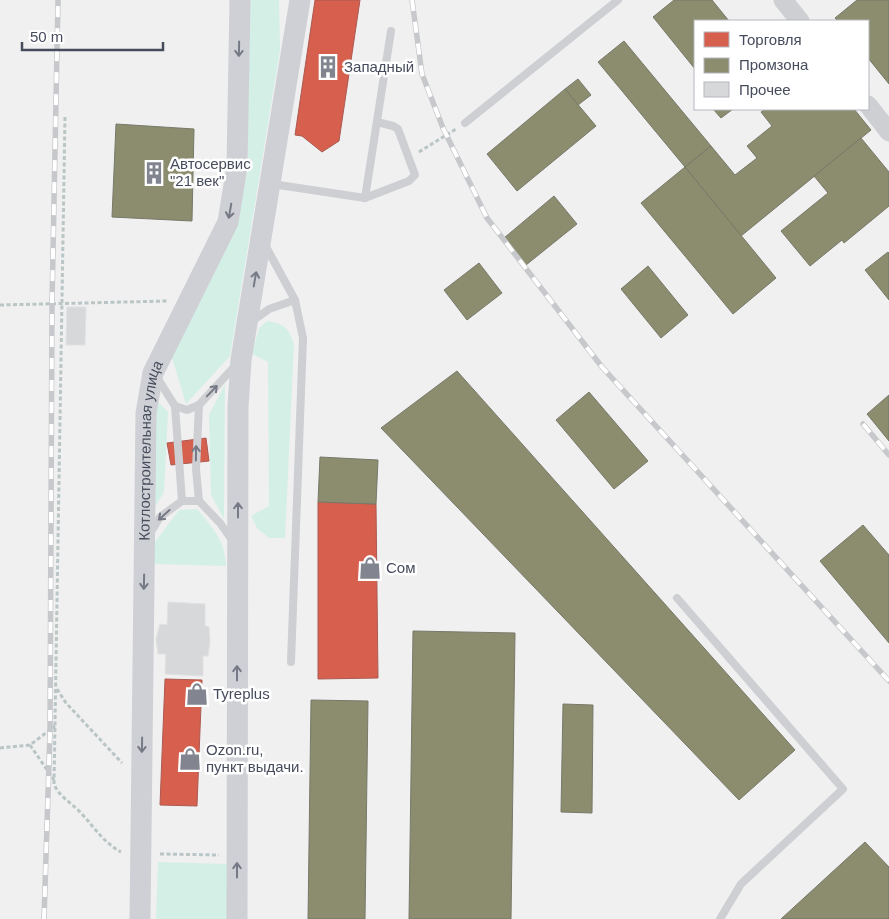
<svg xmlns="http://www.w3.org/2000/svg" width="889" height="919" font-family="Arial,sans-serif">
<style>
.green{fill:#d4efe6}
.shops{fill:#d6604d;stroke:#ab5a52}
.industry{fill:#8c8c6e;stroke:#777969}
.building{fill:#d7d8da;stroke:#e1e1e3}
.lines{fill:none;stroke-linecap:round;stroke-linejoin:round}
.path{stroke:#bac5c5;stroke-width:3;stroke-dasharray:4 2.5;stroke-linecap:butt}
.service{stroke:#cecfd3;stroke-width:8}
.tertiary{stroke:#cecfd3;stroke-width:19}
.secondary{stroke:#ced0d5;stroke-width:21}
.rail-casing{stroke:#c7c8cb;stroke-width:5.5}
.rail{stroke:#fff;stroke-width:4;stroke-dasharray:11;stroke-linecap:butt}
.oneway{stroke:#767a86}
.labels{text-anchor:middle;stroke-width:5;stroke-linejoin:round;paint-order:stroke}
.poi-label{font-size:15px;fill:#474c5c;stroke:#fff;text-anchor:start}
.street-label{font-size:15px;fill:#474c5c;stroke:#fff}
</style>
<rect width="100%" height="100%" fill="#f0f0f0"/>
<g class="green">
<polygon points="251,0 279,0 280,50 230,356 186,404 170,351 238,215 248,170 248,14"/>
<path d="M267,321C283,323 289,328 294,344L285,538H269L257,528L251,516L269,506L268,362L252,354L259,328Z"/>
<polygon points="225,384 224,519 211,495 209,415"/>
<polygon points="155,399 168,412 164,492 153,510"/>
<path d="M197,509C213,528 225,540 226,566L152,564V546L179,510Z"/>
<polygon points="158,862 228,864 228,919 156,919"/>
</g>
<g class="shops">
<polygon points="315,0 360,0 339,141 322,152 302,136 295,135"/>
<polygon points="206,438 209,461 171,465 167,443"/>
<polygon points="318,502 376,504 378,678 318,679"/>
<polygon points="165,679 202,680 197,806 160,805"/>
</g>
<g class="industry">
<polygon points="674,0 712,0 729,21 695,21 695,69 653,17"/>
<polygon points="857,0 889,0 889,84 868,58 868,21 838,21 835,18"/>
<polygon points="624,41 711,146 685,167 598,62"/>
<polygon points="578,79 591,95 578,105 565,89"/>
<polygon points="565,89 596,126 517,191 487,154"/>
<polygon points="713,109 733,109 721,118"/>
<polygon points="766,109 854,109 871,130 741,236 685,167 711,146 735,175 757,158 747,146 772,126 761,112"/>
<polygon points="116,124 194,129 192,221 112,217"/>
<polygon points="861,138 889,172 889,206 844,243 842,240 810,266 781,231 828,193 814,176"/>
<polygon points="685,167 776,278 733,314 641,203"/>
<polygon points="554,196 577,224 526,265 504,238"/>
<polygon points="888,252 889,253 889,300 865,270"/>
<polygon points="479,263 502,293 467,320 444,290"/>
<polygon points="648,266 688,315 661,338 621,289"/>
<polygon points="457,371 795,750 739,800 381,428"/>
<polygon points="589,392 648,461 614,489 556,420"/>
<polygon points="889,395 889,441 867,414"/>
<polygon points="320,457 378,460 376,504 318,502"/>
<polygon points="863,525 889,555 889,643 820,561"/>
<polygon points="413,631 515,633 511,919 409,919"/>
<polygon points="311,700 368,701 365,919 308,919"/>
<polygon points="563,704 593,705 592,813 561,812"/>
<polygon points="865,842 889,867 889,919 781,919"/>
</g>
<g class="building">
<polygon points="67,307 86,307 85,345 66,345"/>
<polygon points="168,602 205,604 205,626 209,627 210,641 208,656 203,656 203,676 165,674 166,654 158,654 156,639 160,624 167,625"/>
</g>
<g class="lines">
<g class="path">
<path d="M65,117L54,784C59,797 72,803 81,813C95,828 103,842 121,852"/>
<polyline points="419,152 456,129"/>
<polyline points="0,305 167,301"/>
<polyline points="57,689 66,703 122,763"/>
<polyline points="30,745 54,780"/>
<polyline points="0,748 30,745 55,726"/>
<polyline points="160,854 219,855"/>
</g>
<g class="service">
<polyline points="465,123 618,0"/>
<polyline points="272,184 365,198 391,31"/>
<polyline points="365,198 409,181 415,175 398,129 393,126 377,122"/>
<polyline points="265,245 295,300 303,338 291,662"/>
<polyline points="251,322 269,309 295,300"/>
<polyline points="156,376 175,406 187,410 199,405 235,366"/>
<polyline points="175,406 182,501"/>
<polyline points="199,501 196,469 199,405"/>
<polyline points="151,532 160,517 182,501 199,501 220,523 232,540"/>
<polyline points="677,598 843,789 741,884 720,919"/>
</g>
<g class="tertiary">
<polyline points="783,0 800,21"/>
<polyline points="868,105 889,132"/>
</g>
<g class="secondary">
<path id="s1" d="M140,919L146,413L153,373L228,222L237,167L240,0"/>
<polyline points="237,919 238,407 241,360 300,0"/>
</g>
<defs>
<g id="rail">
<polyline points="412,0 422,74 443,128 487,218 602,367 889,681"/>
<polyline points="863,424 889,455"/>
<polyline points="44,919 50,732 52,303 58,0"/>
</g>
</defs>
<use href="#rail" class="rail-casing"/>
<use href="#rail" class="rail"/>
</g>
<defs><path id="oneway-shaft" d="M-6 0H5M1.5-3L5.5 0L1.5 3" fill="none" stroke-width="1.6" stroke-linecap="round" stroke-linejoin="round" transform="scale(1.25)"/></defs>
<g class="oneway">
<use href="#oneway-shaft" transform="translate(239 49) rotate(91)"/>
<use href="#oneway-shaft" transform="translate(230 211) rotate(100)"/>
<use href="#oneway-shaft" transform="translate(255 279) rotate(-80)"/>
<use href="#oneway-shaft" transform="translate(212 391) rotate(-46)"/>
<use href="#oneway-shaft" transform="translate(196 453) rotate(-89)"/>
<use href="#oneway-shaft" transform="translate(238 510) rotate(-90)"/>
<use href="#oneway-shaft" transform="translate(164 515) rotate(138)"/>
<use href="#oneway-shaft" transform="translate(144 582) rotate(91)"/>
<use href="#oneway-shaft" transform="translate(237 673) rotate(-90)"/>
<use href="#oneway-shaft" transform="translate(142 745) rotate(91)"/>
<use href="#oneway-shaft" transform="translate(237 870) rotate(-90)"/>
</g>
<defs>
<symbol id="building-bare" viewBox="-9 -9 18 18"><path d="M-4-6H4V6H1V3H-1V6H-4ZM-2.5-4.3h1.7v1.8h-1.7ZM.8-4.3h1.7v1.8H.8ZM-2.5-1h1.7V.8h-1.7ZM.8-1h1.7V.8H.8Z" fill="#828590" stroke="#fff" stroke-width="2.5" paint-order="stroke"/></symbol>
<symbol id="shop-bare" viewBox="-9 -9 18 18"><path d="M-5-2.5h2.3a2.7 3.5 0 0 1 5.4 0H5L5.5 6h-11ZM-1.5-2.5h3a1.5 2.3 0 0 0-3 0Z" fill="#828590" stroke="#fff" stroke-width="2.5" paint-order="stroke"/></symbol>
</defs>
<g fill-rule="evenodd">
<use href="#building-bare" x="312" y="51" width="32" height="32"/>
<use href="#building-bare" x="138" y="157" width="32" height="32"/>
<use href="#shop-bare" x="354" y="552" width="32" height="32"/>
<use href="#shop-bare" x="181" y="678" width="32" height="32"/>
<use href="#shop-bare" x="174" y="743" width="32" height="32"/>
</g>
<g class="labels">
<g class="poi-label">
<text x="344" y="72">Западный</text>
<text x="170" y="169">Автосервис<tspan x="170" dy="17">"21 век"</tspan></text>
<text x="386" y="573">Сом</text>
<text x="213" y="699">Tyreplus</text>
<text x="206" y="755">Ozon.ru,<tspan x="206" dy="17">пункт выдачи.</tspan></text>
</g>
<g class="street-label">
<text dy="5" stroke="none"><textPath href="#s1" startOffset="469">Котлостроительная улица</textPath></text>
</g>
</g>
<rect x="694" y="20" width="175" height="90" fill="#ffffff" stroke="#b5b7be"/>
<rect x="704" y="32" width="25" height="15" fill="#d6604d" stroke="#b5b7be"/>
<text x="739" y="45" font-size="15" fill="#474c5c">Торговля</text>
<rect x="704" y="58" width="25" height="15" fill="#8c8c6e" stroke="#b5b7be"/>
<text x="739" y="70" font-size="15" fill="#474c5c">Промзона</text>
<rect x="704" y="82" width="25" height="15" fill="#d7d8da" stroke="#b5b7be"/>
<text x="739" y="95" font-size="15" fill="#474c5c">Прочее</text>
<path d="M22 42v8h141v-8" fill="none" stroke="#474c5c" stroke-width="2.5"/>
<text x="30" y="42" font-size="15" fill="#474c5c" stroke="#ffffff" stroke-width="4" paint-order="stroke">50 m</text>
</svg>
